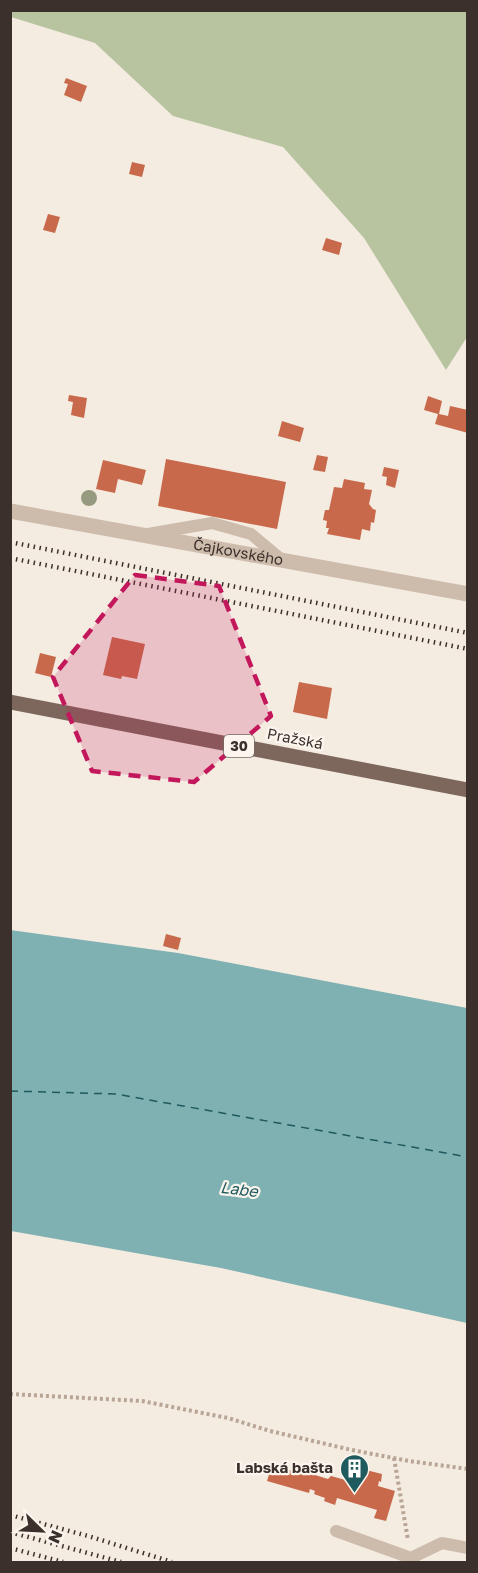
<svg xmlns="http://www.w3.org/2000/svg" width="478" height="1573" font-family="'Golos Text',sans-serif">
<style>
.green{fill:#b8c4a0}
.water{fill:#7fb0b2}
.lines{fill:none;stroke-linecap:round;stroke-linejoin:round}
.ferry{stroke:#1f5a5e;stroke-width:1.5;stroke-dasharray:8 6;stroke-linecap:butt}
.building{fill:#c8694b}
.path{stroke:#b9a596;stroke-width:4;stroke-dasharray:3 3;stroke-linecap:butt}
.lane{stroke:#cdbbac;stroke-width:12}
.street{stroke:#cdbbac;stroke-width:15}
.primary{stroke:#7d675c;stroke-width:15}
.rail{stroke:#3b302b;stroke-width:4.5;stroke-dasharray:1.5 4.5;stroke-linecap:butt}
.tree{fill:#969b7f}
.marked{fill:#c2185b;fill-opacity:0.2;stroke:#c2185b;stroke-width:4.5;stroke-dasharray:12 8;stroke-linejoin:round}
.labels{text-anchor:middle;stroke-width:4.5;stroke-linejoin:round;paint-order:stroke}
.shield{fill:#fbf5ee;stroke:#756b66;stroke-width:1.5}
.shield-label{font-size:14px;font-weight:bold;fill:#3b302b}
.street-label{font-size:15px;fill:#3b302b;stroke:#fbf5ee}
.poi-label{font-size:15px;font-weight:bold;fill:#3b302b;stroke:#fbf5ee;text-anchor:end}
.water-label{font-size:16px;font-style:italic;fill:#1f5a5e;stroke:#fbf5ee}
</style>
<rect width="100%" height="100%" fill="#f4ebe1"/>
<polygon class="green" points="11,10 467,11 467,337 446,370 364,238 283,147 173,116 95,43 11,17"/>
<polygon class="water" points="10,930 178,953 467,1008 467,1323 221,1268 11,1231"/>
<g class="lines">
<polyline class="ferry" points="10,1091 116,1094 468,1157"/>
</g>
<g class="building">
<polygon points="66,78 87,86 81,102 64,95 68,84 64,83"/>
<polygon points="132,162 145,165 142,177 129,174"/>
<polygon points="48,214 60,217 55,233 43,230"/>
<polygon points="326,238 342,243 339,255 322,250"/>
<polygon points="69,395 87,398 84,418 71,415 73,402 68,401"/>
<polygon points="428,396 442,401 439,414 448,416 450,406 468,410 468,433 435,424 438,414 424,410"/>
<polygon points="282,421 304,428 300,442 278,436"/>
<polygon points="317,455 328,457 325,472 313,470"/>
<polygon points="166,459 286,482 277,529 158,506"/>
<polygon points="103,460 146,470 142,485 118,479 115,493 96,489"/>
<polygon points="384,467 399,470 395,488 386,485 387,477 382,476"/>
<polygon points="344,479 365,483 364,489 372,490 369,504 373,509 376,510 374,523 371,522 370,531 362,529 360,540 327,534 329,528 326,528 327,521 323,520 325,510 329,510 334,487 342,488"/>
<polygon points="112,637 145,644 137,679 122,676 121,679 103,675"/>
<polygon points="40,653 56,657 51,677 35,673"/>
<polygon points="299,682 332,688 327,719 293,712"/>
<polygon points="166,934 181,938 178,950 163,946"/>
<polygon points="272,1465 302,1473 302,1471 328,1479 331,1476 349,1481 354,1467 382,1474 381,1482 379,1481 378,1486 395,1491 386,1521 374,1518 377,1510 337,1498 335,1505 324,1501 325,1498 314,1494 315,1491 310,1489 309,1493 267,1481"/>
</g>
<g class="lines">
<g class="path">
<polyline points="10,1394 142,1401 228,1418 270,1431 352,1450 409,1461 468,1469"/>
<polyline points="394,1458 408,1540"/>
</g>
<g class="lane">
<polyline points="148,534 212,523 251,534 282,560"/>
<polyline points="336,1531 411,1558 442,1543 468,1548"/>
</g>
<path class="street" id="s1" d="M10,511L468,594"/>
<polyline class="primary" points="10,702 468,790"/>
<g class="rail">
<polyline points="10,542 468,633"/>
<polyline points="10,558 468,649"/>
<polyline points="10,1515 88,1536 172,1562"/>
<polyline points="10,1532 121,1562"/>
<polyline points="10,1548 63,1562"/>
</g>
</g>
<circle class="tree" cx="89" cy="498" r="8"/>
<path class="marked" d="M135,575L219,586L271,716L194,782L92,771L53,677Z"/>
<defs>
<symbol id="building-pin" viewBox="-11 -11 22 30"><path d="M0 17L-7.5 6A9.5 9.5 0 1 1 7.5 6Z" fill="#1f5a5e" stroke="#fbf5ee"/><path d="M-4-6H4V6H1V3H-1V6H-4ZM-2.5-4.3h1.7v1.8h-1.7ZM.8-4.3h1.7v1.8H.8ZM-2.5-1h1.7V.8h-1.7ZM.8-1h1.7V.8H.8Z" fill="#fff"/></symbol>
</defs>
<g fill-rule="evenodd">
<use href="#building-pin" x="338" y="1452" width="33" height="45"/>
</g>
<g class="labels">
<rect class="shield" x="224" y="735" width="30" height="22" rx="4.5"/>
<g class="shield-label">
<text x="239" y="751">30</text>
</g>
<g class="street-label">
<text dy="5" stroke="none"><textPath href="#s1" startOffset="232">Čajkovského</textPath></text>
<text transform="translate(295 739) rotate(11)" y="5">Pražská</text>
</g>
<g class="poi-label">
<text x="333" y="1473">Labská bašta</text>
</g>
<g class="water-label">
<text transform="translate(239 1189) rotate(7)" y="6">Labe</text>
</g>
</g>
<rect width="478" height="1573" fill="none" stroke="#3b302b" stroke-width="24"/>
<g transform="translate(42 1531) rotate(114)" stroke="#fbf5ee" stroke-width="4.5" paint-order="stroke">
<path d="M0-4.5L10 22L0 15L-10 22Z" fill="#3b302b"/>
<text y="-9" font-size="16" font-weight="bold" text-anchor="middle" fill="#3b302b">N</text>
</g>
</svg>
